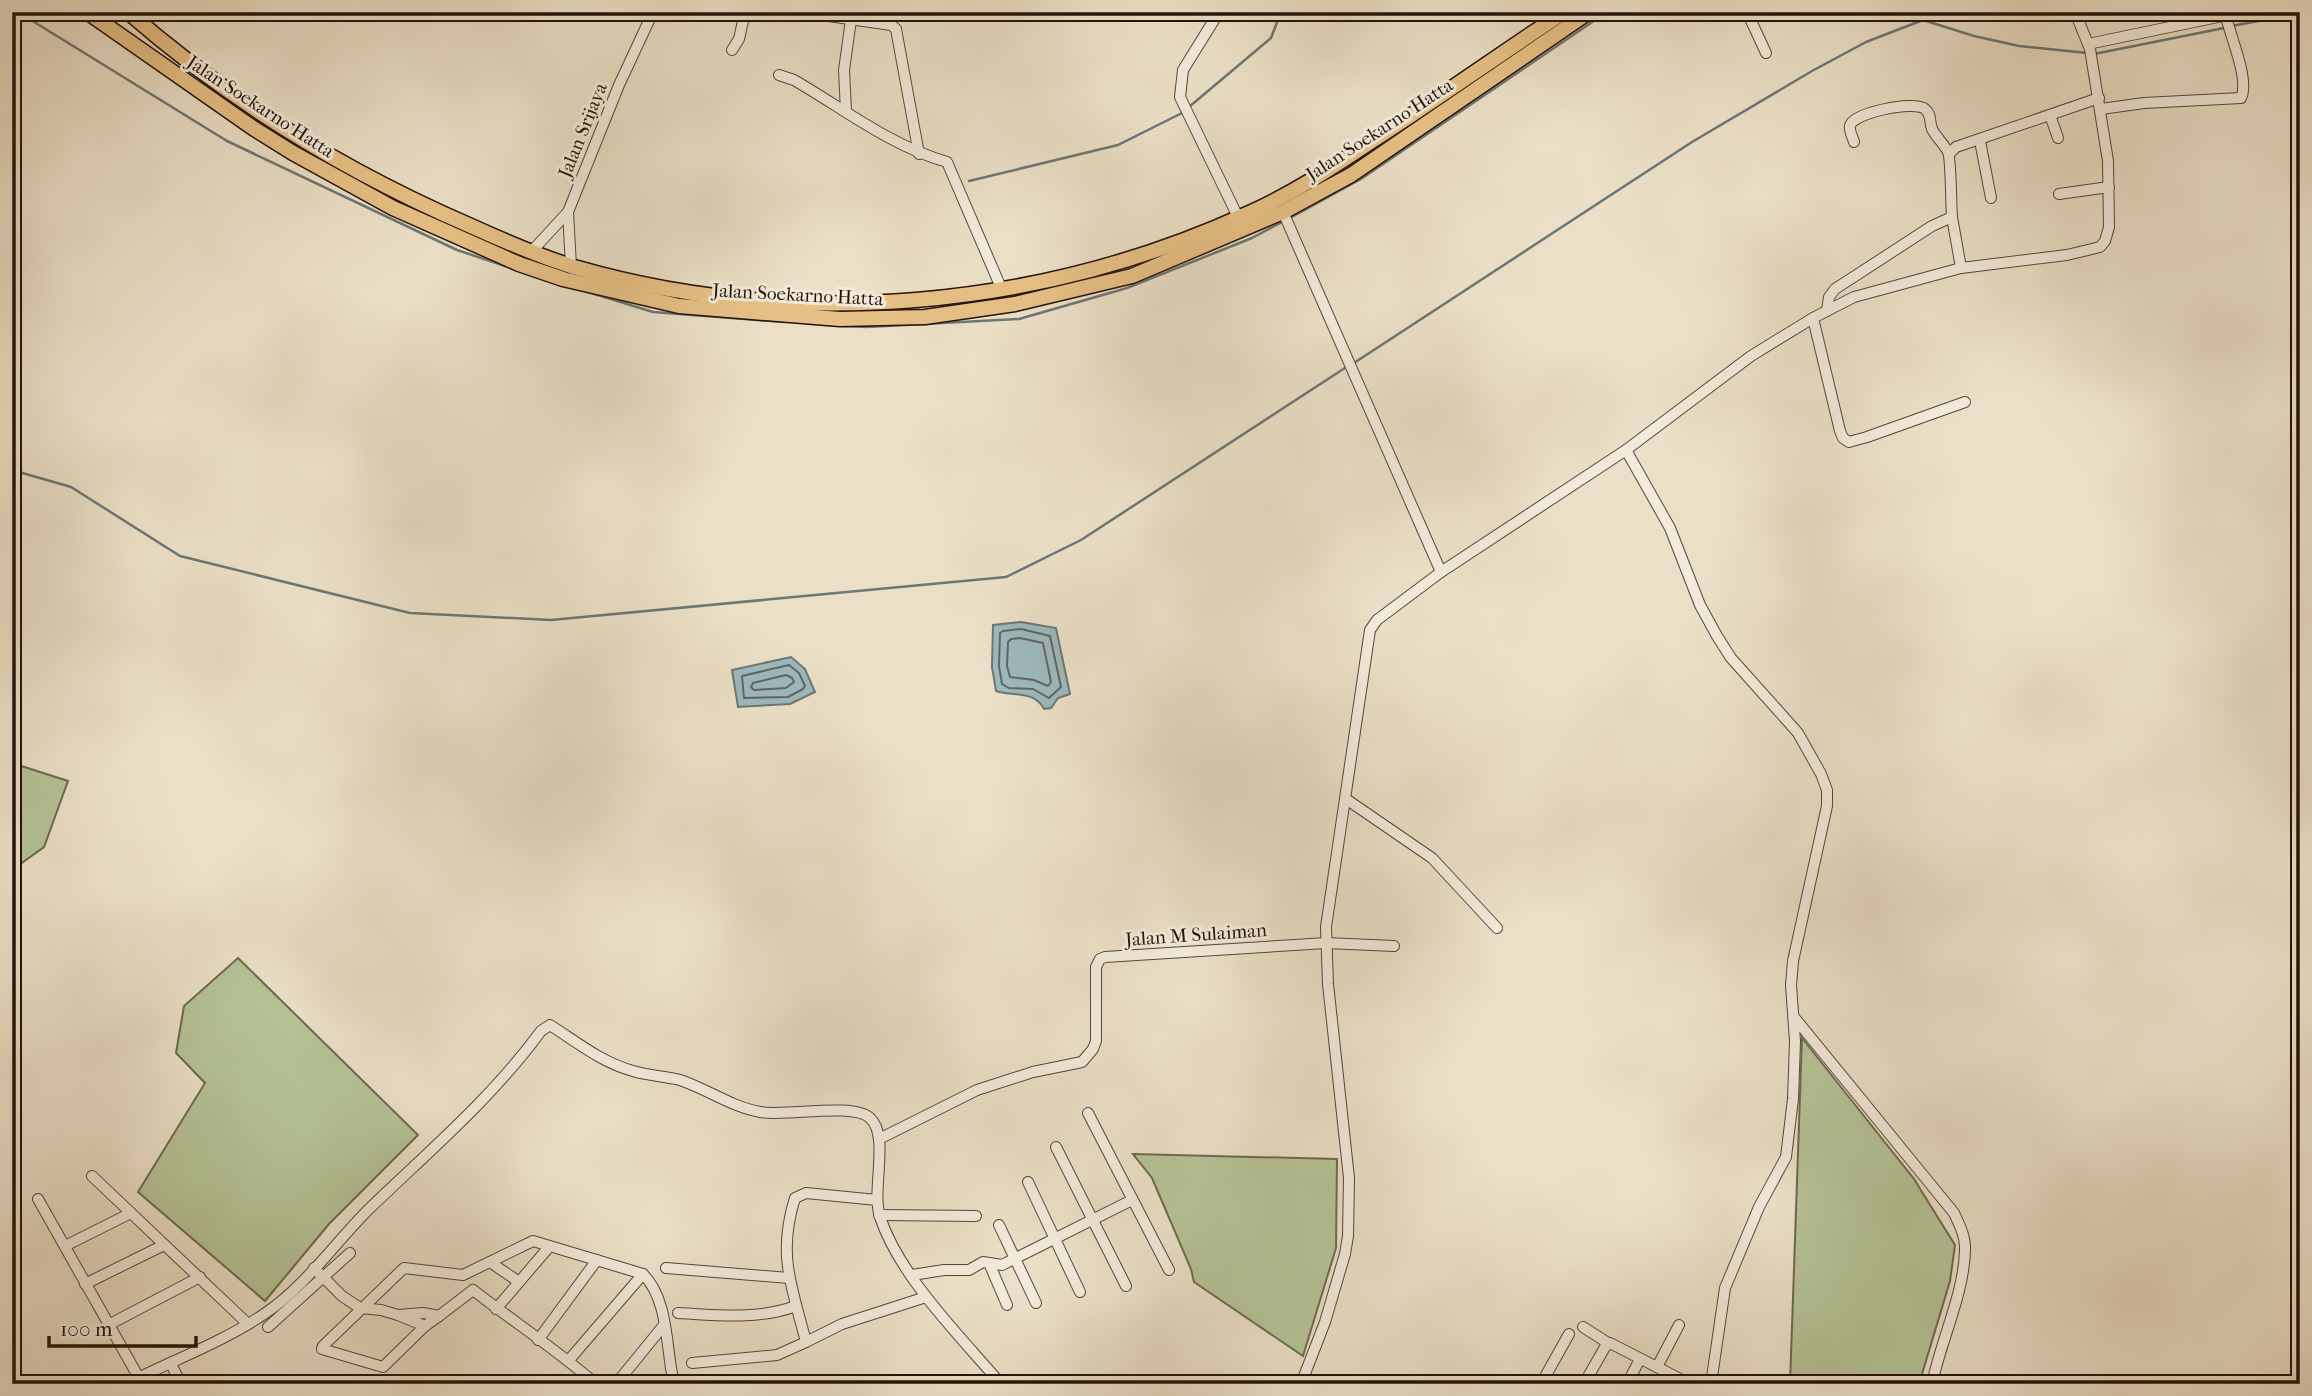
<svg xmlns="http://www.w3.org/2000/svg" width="2312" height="1396" font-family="'IM FELL French Canon',serif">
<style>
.green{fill:#b5c397;stroke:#6c6a50;stroke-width:2}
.water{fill:#9cbabf;stroke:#6c7776;stroke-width:2}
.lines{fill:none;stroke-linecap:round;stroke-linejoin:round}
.shore{stroke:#606664;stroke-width:2}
.stream{stroke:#6c7776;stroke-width:2.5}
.minor-casing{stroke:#564638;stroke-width:12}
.highway-casing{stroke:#241208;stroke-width:17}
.minor{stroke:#f2ebdb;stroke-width:10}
.highway{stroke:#e6c084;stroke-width:14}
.labels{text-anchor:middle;stroke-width:6;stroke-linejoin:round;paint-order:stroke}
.street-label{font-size:19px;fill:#241208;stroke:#f2ebdb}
</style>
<rect width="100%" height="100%" fill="#ebe0c7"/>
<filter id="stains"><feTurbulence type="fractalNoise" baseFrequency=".00286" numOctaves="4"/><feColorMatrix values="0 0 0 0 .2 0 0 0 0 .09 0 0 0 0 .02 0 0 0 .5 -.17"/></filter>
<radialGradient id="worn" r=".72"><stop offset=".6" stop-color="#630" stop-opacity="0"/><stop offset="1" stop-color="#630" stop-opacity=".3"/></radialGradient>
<g class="green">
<polygon points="12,763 68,781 44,847 12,870"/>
<polygon points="238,958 418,1135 329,1224 265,1301 138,1192 205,1083 176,1053 184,1006"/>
<polygon points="1802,1038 1914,1179 1955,1245 1950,1281 1919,1384 1790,1384"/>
<polygon points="1133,1154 1337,1159 1336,1248 1303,1356 1194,1282 1191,1269 1152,1178"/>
</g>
<g class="water">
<path d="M1021,622L1056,628L1070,694L1058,698L1051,708L1044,709C1034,690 1014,697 996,691L992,667L993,625Z"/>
<polygon points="791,657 805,669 815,692 790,704 738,707 732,670"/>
</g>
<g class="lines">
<g class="shore">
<polygon points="1021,629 1050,636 1061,687 1049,698 1033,689 1009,688 1002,684 999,666 1000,633 1003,631"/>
<polygon points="1020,638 1043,643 1051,682 1048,686 1034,680 1010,677 1007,666 1008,642 1011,639"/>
<polygon points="789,665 799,673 805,686 803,689 788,697 744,698 742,676"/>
<polygon points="786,675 792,678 794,682 786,688 754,690 751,687 753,683"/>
</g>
<g class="stream">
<polyline points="18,12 227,141 457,250 508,267"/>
<polyline points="2231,26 2259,21 2279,12"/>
<polyline points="2094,54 2224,28"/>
<polyline points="1189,107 1271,38 1281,12"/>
<polyline points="969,181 1118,145 1184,112"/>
<polyline points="1290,218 1361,179 1607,12"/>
<polyline points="588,292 653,312 785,322"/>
<polyline points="844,326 867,327 1019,319 1127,288 1252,238 1284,221"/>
<polyline points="1354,363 1692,142 1812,71 1866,42 1923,20 1974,36 2019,46 2087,53"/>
<polyline points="12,470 71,487 180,556 410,613 551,620 1006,577 1081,540 1348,366"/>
</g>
<defs>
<g id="minor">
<polyline points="819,12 822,15 891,25 896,29 919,154"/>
<polyline points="1219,12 1183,70 1180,97 1238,217"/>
<polyline points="1747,12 1766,53"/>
<polyline points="2088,44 2242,12"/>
<polyline points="732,50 739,39 745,12"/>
<path d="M779,75L794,80C844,109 891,146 947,162L1002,290"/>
<path d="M2101,109L2144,103L2241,98C2250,80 2230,36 2226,16"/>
<polyline points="846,111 844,70 851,20"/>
<polyline points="2050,115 2058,138"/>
<polyline points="1980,141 1991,198"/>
<polyline points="1949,154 1956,147 2099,98"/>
<polyline points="2059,194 2109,187"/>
<polyline points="1283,212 1441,572"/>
<polyline points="1952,217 1961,268"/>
<polyline points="532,251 568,212"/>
<polyline points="571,266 568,212 619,85 653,12"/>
<path d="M1827,311L1829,297L1835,289L1932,226L1952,217C1951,205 1951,158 1948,152C1944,144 1936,137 1932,129C1929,121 1932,115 1925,109C1914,100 1852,113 1850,126C1849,131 1853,138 1854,142"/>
<polyline points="1813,318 1840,431 1843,438 1849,442 1867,437 1965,402"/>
<polyline points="1626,450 1670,528 1700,605 1717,636 1731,658 1798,733 1821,774 1827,790 1827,806 1793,961 1791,985 1795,1041 1793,1099 1786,1157 1759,1207 1725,1288 1711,1384"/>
<polyline points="1346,799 1432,858 1497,928"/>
<path d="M1794,1017L1954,1213C1959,1224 1966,1237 1965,1250C1964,1294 1941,1340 1932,1384"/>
<polyline points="1088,1113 1169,1270"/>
<polyline points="879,1139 977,1090 1033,1072 1082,1062 1093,1049 1096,1041 1096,967 1100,959 1105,957 1326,943 1394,946"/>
<polyline points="1056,1147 1126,1286"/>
<polyline points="92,1176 248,1324"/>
<polyline points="1028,1182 1080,1292"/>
<polyline points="38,1199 139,1378"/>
<path d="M877,1200L806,1193L795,1198C777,1255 792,1287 806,1342L842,1324L926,1297"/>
<polyline points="879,1215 976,1216"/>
<polyline points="999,1225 1036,1303"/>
<polyline points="65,1246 131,1213"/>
<polyline points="490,1262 519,1282"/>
<polyline points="989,1263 1007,1305"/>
<path d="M314,1268L342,1296L360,1308L381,1310L398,1315L423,1313L439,1316L473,1290C514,1322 557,1350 596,1384"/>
<polyline points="666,1268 789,1278"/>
<polyline points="912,1275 944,1270 969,1270 983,1262 1002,1265 1132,1200"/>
<polyline points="85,1284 164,1245"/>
<polyline points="496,1309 549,1247"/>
<path d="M678,1313C717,1315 758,1320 796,1306"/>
<polyline points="398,1315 425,1326"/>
<polyline points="439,1316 425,1326 383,1367 322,1349 323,1346 404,1268 463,1275 533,1241 643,1274"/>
<polyline points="110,1324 200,1277"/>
<polyline points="268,1327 350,1253"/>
<polyline points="1583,1327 1608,1343"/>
<polyline points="538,1340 597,1260"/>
<path d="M569,1360L643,1274C667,1298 666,1341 672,1374L670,1384"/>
<polyline points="692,1363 777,1355 806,1342"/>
<polyline points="171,1364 181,1384"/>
<polyline points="1657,1367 1679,1325"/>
<path d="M126,1384C173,1360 224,1342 267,1312C305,1286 336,1242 368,1210C427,1153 492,1098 541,1031L550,1025C578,1043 601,1062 633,1071C649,1076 665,1076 680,1080C707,1089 732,1107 760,1112C785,1117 853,1102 870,1118C890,1136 871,1190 880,1217C900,1277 960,1336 1001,1384"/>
<polyline points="616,1384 664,1325"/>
<polyline points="1301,1384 1325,1322 1345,1254 1348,1236 1349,1178 1328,984 1326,927 1370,630 1377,620 1441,572 1626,450 1751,356 1813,318 1854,297 1961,268 2067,255 2100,247 2105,241 2109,227 2108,161 2090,49 2075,12"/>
<polyline points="1541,1384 1569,1334"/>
<polyline points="1584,1384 1605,1347 1610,1343 1690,1384"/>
<polyline points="1627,1384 1640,1359"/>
</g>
<g id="highway">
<polyline points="87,12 253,128 293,153 393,208 519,264 563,279 679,306 840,319 925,317 1015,304 1132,276 1283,212 1351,175 1589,12"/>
<path d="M128,12C231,102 346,172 471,226C504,241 539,256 574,267C795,331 1040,309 1249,213C1292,194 1333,167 1372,141C1437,99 1499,55 1564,12"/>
</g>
</defs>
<use href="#minor" class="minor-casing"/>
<use href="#highway" class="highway-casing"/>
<use href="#minor" class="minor"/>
<use href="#highway" class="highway"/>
</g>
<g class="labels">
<g class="street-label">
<text transform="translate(261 106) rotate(33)" y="7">Jalan Soekarno Hatta</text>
<text transform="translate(1379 129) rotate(-33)" y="7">Jalan Soekarno Hatta</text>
<text transform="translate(582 130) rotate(-68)" y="7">Jalan Srijaya</text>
<text transform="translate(798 294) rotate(3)" y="7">Jalan Soekarno Hatta</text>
<text transform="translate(1196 934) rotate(-4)" y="7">Jalan M Sulaiman</text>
</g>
</g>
<rect width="2312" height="1396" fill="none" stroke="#ebe0c7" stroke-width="42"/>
<rect x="14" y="14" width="2284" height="1368" fill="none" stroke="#241208" stroke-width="3.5"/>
<rect x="21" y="21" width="2270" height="1354" fill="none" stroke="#241208" stroke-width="2"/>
<path d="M49 1336v10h147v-10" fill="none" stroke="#241208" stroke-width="3.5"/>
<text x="60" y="1336" font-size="21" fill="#241208" stroke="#f2ebdb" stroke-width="5" paint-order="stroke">100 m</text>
<rect width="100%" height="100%" filter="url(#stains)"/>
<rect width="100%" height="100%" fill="url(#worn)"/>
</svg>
